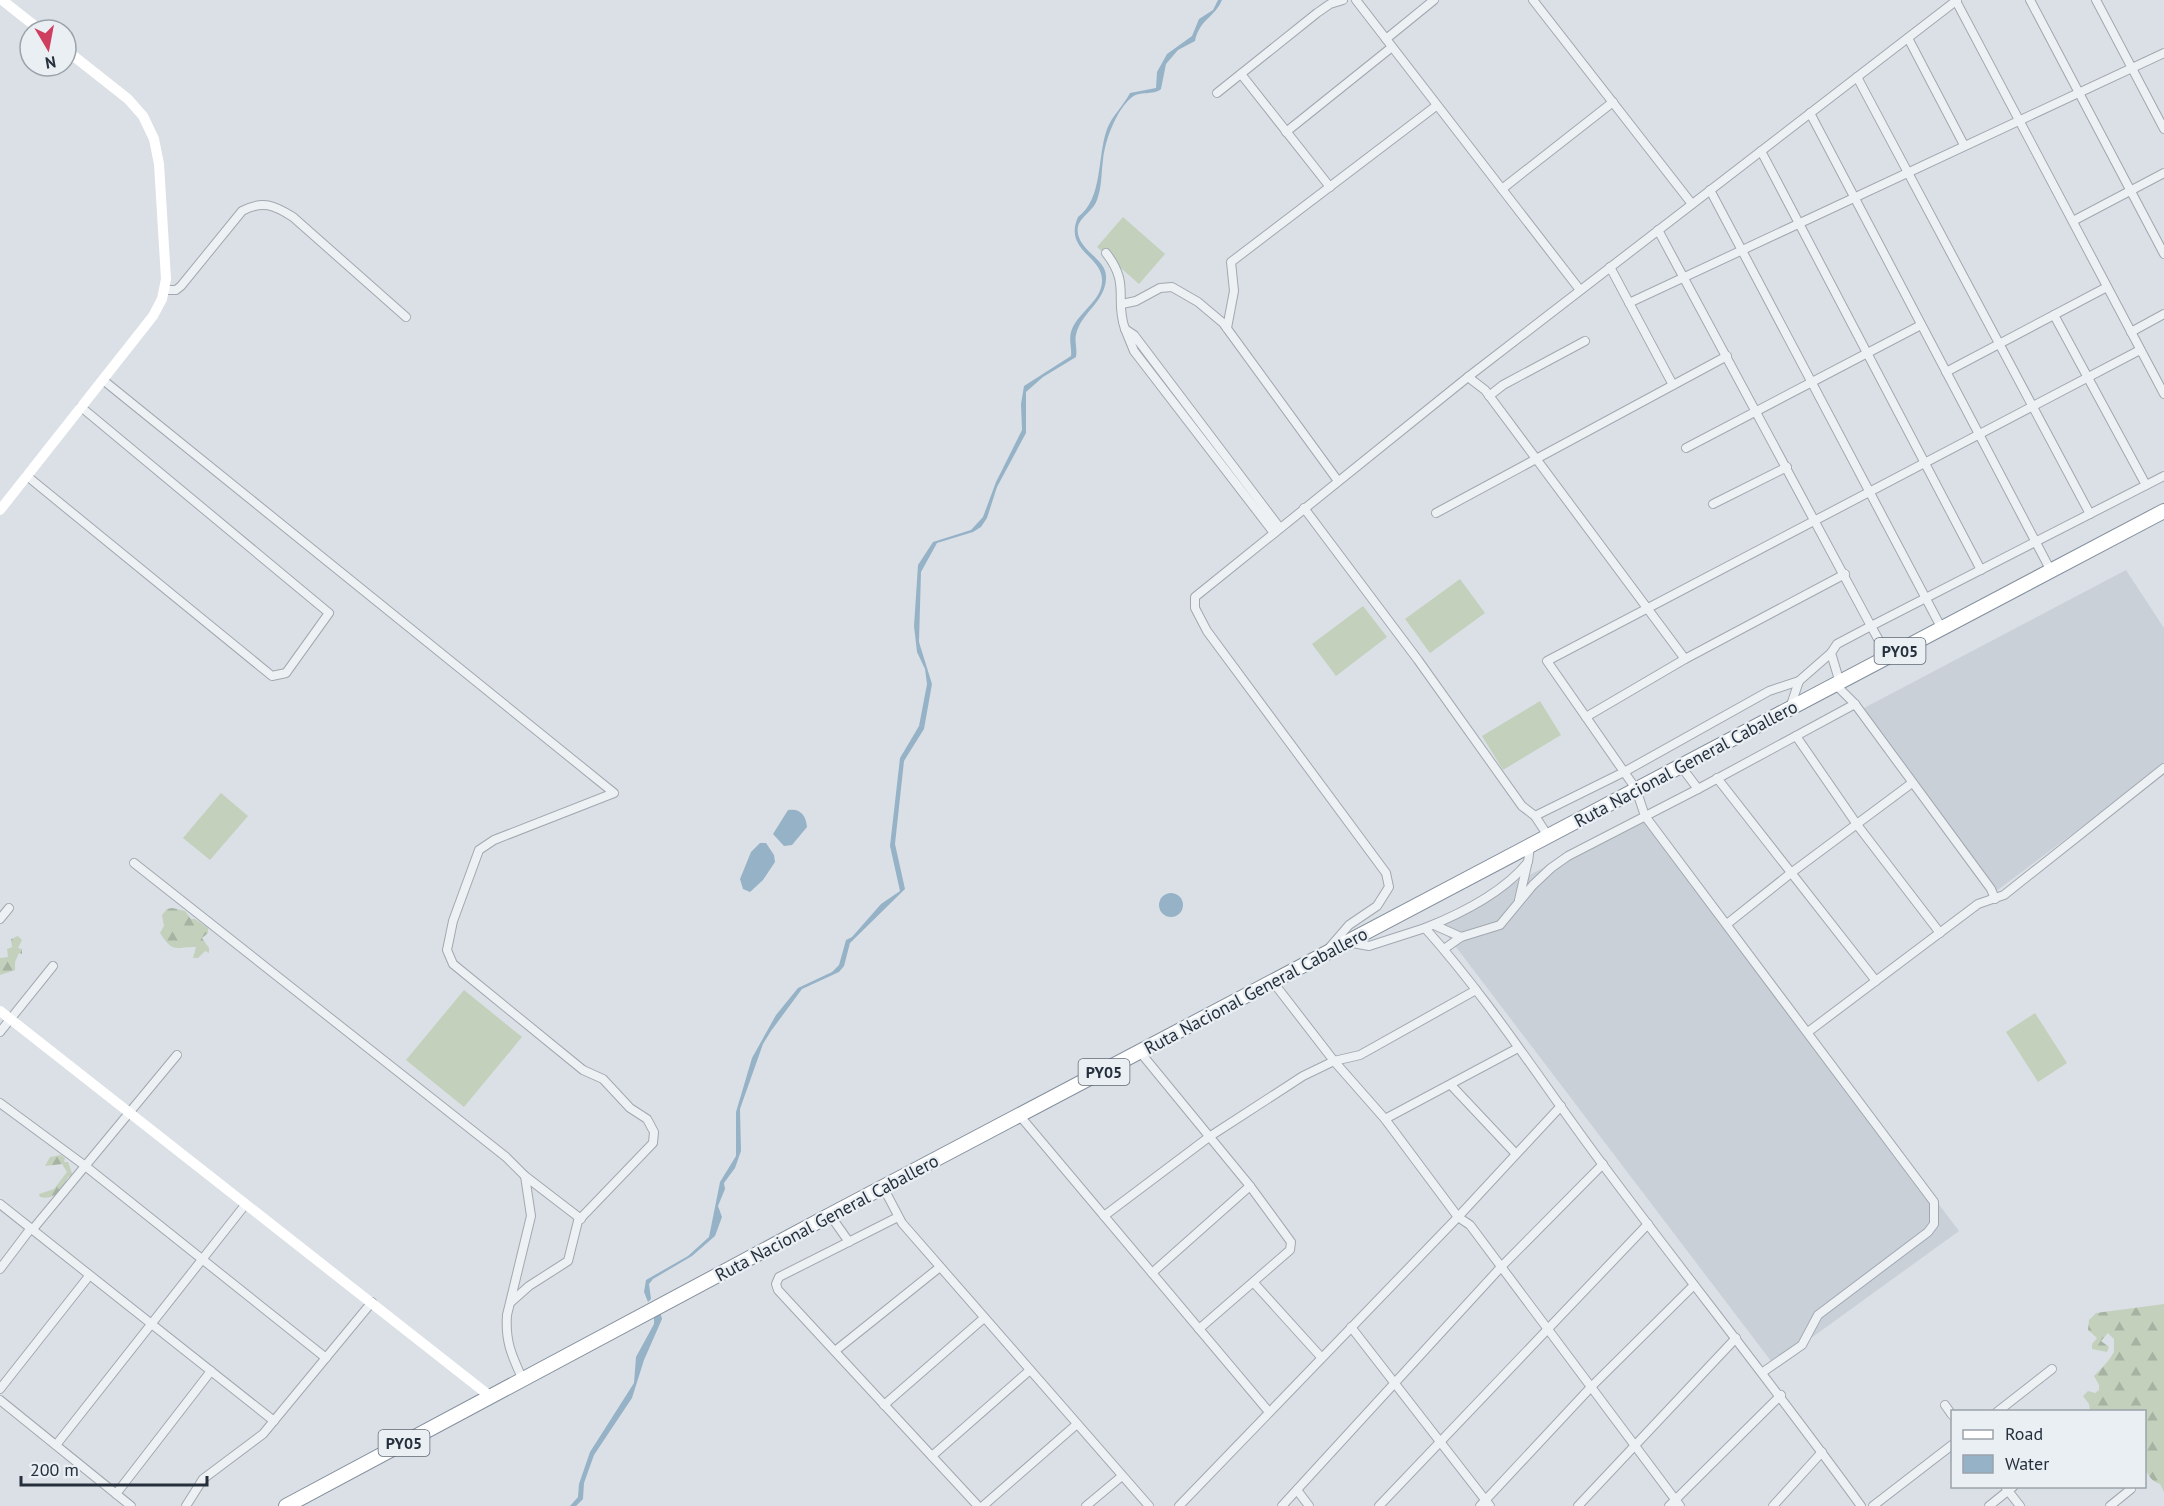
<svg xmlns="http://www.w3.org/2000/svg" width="2164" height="1506" font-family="'PT Sans',sans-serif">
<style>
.built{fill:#c9d0d8}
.forest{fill:url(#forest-firs)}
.pitch{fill:#c3d0bc}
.water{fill:#95b2c7}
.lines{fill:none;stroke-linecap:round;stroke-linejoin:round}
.street-casing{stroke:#a1a8b0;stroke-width:10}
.highway-casing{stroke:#838f9d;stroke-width:16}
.street{stroke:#eef1f4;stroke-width:8}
.secondary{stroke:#fff;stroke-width:10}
.highway{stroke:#fff;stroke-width:14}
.labels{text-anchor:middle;stroke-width:4.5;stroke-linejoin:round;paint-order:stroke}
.shield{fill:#eaeff4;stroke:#606973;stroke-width:1.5}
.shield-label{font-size:16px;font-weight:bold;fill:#25303c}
.street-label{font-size:18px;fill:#25303c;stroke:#eaeff4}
</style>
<defs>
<pattern id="forest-firs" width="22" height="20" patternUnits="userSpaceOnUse" patternTransform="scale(1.5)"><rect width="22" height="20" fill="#c3d0bc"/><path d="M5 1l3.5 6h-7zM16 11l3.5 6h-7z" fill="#a7b3a2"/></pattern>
</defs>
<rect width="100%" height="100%" fill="#dbe0e6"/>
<g class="built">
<polygon points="2126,570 2164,628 2164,765 1995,892 1864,708"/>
<polygon points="1645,816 1959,1231 1774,1365 1437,922"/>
</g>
<g class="forest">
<path d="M172,908L185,911L191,919H195L208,928V933L202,938L209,948V953L205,951L198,958H193L196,947C176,946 174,955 160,933L164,926L162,915L167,909Z"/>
<polygon points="18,936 22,940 18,948 22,949 22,954 19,953 15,962 15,970 0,975 0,958 8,957 7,949 12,947 11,939"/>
<path d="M61,1155L65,1158L64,1162H68L73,1176L68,1177C62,1189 55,1201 40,1197L39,1194L54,1189L67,1172L62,1164L45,1166L50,1157Z"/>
<path d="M2164,1304V1492L2160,1484C2136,1477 2144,1434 2144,1412L2090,1411L2089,1404L2083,1396L2088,1391L2095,1393L2099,1390V1385L2094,1376C2101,1369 2109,1361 2114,1352V1339L2108,1333L2101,1341L2109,1347L2107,1352L2092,1349V1344L2097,1338L2088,1330L2089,1320L2096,1313Z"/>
</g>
<g class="pitch">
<polygon points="1123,217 1165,254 1139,284 1097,247"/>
<polygon points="1460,579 1485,613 1430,653 1405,619"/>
<polygon points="1363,606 1387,637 1336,676 1312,644"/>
<polygon points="1540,701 1561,735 1503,770 1482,736"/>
<polygon points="221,793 248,816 210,860 183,838"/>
<polygon points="464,990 522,1037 464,1107 406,1060"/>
<polygon points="2035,1013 2067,1063 2038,1082 2006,1032"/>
</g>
<g class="water">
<path d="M1218,0H1222C1215,17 1199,20 1195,41L1178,50L1166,64L1161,89C1153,96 1140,90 1131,98C1116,111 1105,140 1103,160C1101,174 1102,187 1097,200C1092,214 1075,218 1078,234C1082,253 1108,260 1106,279C1105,299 1087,310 1079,326C1072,340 1078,345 1076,357L1043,377L1026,392V433L997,487L987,518L981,527L973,532L937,543L921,572L919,642L932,684L924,729L904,761L895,844L905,889L850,943L844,966L839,972L802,989L771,1031L763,1044L740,1109L741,1151L735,1168L724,1183L725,1189L718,1206L722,1217L715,1236L692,1256L653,1279L649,1284L651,1299L648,1302L644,1292L646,1280L688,1256L709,1237L720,1182L736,1156V1112L752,1058L776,1015L798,988L832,972L839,965L846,940L852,937L881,904L900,891L890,846L900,758L919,726L927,684L925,669L917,652L914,626L918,565L933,542L971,530L983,517L996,482L1022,430L1021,404L1024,386L1071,356C1072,347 1068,339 1072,329C1079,312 1101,301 1102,282C1104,256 1063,251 1078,217C1103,199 1097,157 1107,129C1112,116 1124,105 1130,93L1156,88L1157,72L1167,54L1192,36L1199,19L1213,10Z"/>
<path d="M788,810C801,808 806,816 807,827L792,845L784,846L773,834Z"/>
<polygon points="760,843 766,843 774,855 775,862 763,880 750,892 743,889 740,879 751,852"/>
<circle cx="1171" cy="905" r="12"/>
<polygon points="660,1311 662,1319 644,1360 632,1398 594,1455 584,1483 583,1499 576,1506 570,1506 578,1497 579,1484 590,1452 634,1383 636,1357 654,1324 654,1314"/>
</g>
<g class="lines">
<defs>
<g id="street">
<polyline points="1356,0 1580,290"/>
<polyline points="1533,0 1692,204"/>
<polyline points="2030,0 2164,254"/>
<polyline points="2096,0 2164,129"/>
<polyline points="1956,1 2164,394"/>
<polyline points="1908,38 1964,145"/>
<polyline points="1386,39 1434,0"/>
<polyline points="1241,74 1330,187"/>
<polyline points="1857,77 2090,514"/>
<polyline points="1217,93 1317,13 1330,4 1343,0"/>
<polyline points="1810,113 2051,571"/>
<polyline points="1286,132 1392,47"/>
<polyline points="1761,151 1981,570"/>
<polyline points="1502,189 1613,102"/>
<polyline points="1710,190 1942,629"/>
<polyline points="2073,221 2164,173"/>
<polyline points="1658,230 1871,626 1837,644 1831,653 1840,683"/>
<path d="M1106,253C1131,285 1114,298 1125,329"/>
<polyline points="1610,267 1673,385"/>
<path d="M164,290H176L181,286L242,211C263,200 274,205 293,217L406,317"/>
<polyline points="1629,303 2164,53"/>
<polyline points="1122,304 1136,301 1160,288 1172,287 1198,302 1223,323 1338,481"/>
<polyline points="2054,315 2146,485"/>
<polyline points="1227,328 1234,291 1231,262 1436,106"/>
<polyline points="2131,332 2164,314"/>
<polyline points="1946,372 2107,287"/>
<polyline points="1468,377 1485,390 1685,659"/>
<polyline points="103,380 614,793 494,840 479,850 453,921 447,950 453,964 583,1070 603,1079 630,1108 647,1119 654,1132 653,1143 578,1221 568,1261 529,1286 511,1302"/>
<polyline points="1489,396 1503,385 1585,341"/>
<polyline points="1686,448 1921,325"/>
<polyline points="27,476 272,676 286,673 329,613 81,407"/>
<polyline points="1713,504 1787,467"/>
<polyline points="1304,508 1418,660 1522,806 1535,816 1548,836"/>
<polyline points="1436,513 1727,356"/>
<polyline points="1274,533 1134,351 1125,329 1134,335 1280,528"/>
<polyline points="1888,657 1871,626 1875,624 2164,476"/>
<polyline points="1836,685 1855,704 1991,889 1995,899"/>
<polyline points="1790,708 1799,681 1831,653"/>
<polyline points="1586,717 1685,659 1845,574"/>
<polyline points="1796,736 1858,826 1940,933"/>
<polyline points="1684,764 1686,773 1698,789 1855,704"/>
<polyline points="1717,778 1876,981"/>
<polyline points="1535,816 1624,772 1769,691 1799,681"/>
<path d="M134,863L506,1157L525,1176L531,1216L507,1315C505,1342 512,1356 523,1380"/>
<polyline points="1519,900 1527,865"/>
<polyline points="0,919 9,908"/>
<polyline points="1727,924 1791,873 1912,783"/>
<polyline points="1434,925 1461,937"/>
<path d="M1425,928C1460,914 1504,892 1528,862L1530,846"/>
<path d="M1347,942L1369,946L1425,928C1491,1002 1544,1086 1603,1165C1688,1279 1777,1390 1861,1506"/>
<polyline points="1330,947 1349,925 1377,906 1389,887 1386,873 1207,631 1195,608 1195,597 1468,377 1957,0"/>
<polyline points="1444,949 1461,937 1500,925 1533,885 1551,868 1568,856 1698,789"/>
<polyline points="1273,982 1334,1061 1385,1119 1458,1217 1470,1225 1680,1506"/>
<polyline points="0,1032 53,966"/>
<polyline points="1808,1032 1978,904 2004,895 2164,768"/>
<polyline points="1140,1052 1250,1186 1291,1242 1290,1250 1199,1329"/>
<polyline points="1451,1085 1516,1154"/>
<polyline points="0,1103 84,1165 326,1358"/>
<polyline points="1020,1116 1269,1412"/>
<polyline points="1385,1119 1518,1048"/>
<polyline points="525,1176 581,1219"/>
<polyline points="883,1187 902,1223 1149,1506"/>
<polyline points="0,1204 274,1421"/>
<polyline points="830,1215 849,1242"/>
<polyline points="1104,1216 1209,1137 1303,1076 1334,1061 1360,1055 1476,990"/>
<polyline points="898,1217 779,1277 776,1284 778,1290 978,1506"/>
<polyline points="33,1229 177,1055"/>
<polyline points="0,1269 31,1228"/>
<polyline points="1152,1273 1250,1186"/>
<polyline points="1254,1283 1321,1357"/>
<polyline points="1351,1327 1490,1506"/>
<polyline points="835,1351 940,1267"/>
<polyline points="1763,1372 1802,1345 1818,1315 1928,1232 1934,1224 1934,1202 1645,816 1636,789 1547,661 2140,350"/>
<polyline points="0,1389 89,1276"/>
<polyline points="0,1400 131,1506"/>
<polyline points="884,1405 984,1318"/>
<polyline points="1945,1405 1952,1415"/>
<polyline points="1997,1412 2052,1369"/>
<polyline points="56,1445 245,1205"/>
<polyline points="932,1456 1030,1370"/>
<polyline points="2006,1488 2020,1506"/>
<polyline points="1297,1490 1309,1506"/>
<polyline points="116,1494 211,1371"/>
<polyline points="186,1506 203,1479 263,1434 372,1302"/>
<polyline points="983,1506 1077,1424"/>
<polyline points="1086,1506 1122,1476"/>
<polyline points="1179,1506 1458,1217 1561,1106"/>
<polyline points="1282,1506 1501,1267 1603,1164"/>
<polyline points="1379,1506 1648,1224"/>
<polyline points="1480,1506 1592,1386 1694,1285"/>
<polyline points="1578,1506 1736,1338"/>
<polyline points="1669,1506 1781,1395"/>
<polyline points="1773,1506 1822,1452"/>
<polyline points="1873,1506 1952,1445"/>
<polyline points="1989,1506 2014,1486"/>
<polyline points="2110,1506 2131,1489"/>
</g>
<polyline id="highway" points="286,1506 830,1215 2164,511"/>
</defs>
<use href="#street" class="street-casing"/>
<use href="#highway" class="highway-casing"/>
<use href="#street" class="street"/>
<g class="secondary">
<polyline points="2,0 40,30"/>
<polyline points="0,510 153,316 162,299 166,279 159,164 154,139 143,116 128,99 66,50"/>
<polyline points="0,1011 491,1397"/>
</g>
<use href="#highway" class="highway"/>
</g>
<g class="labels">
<g class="shield">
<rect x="1874.5" y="638" width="51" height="26" rx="4.5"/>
<rect x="1078.5" y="1059" width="51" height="26" rx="4.5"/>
<rect x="378.5" y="1430" width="51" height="26" rx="4.5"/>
</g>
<g class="shield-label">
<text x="1900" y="657">PY05</text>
<text x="1104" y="1078">PY05</text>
<text x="404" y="1449">PY05</text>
</g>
<g class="street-label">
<text transform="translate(1686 764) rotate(-28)" y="6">Ruta Nacional General Caballero</text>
<text transform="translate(1256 991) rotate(-28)" y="6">Ruta Nacional General Caballero</text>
<text transform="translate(827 1218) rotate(-28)" y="6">Ruta Nacional General Caballero</text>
</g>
</g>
<rect x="1951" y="1410" width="195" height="78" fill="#eaeff4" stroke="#9ba3aa" stroke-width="1.5"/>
<rect x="1963" y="1430" width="30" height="9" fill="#ffffff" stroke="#9ba3aa" stroke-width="1.5"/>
<text x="2005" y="1440" font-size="18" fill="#25303c">Road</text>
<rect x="1963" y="1455" width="30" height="18" fill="#95b2c7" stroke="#9ba3aa" stroke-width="1.5"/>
<text x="2005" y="1470" font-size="18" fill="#25303c">Water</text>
<g transform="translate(48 48) rotate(170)"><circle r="28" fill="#eaeff4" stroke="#9ba3aa" stroke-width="1.5"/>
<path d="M0-4.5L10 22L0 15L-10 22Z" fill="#cf3d5f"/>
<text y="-9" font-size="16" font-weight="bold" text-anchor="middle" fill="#25303c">N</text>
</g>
<path d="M21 1476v9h186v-9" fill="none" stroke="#25303c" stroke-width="3"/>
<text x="30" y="1476" font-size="18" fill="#25303c" stroke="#eaeff4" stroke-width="4.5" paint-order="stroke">200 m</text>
</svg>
